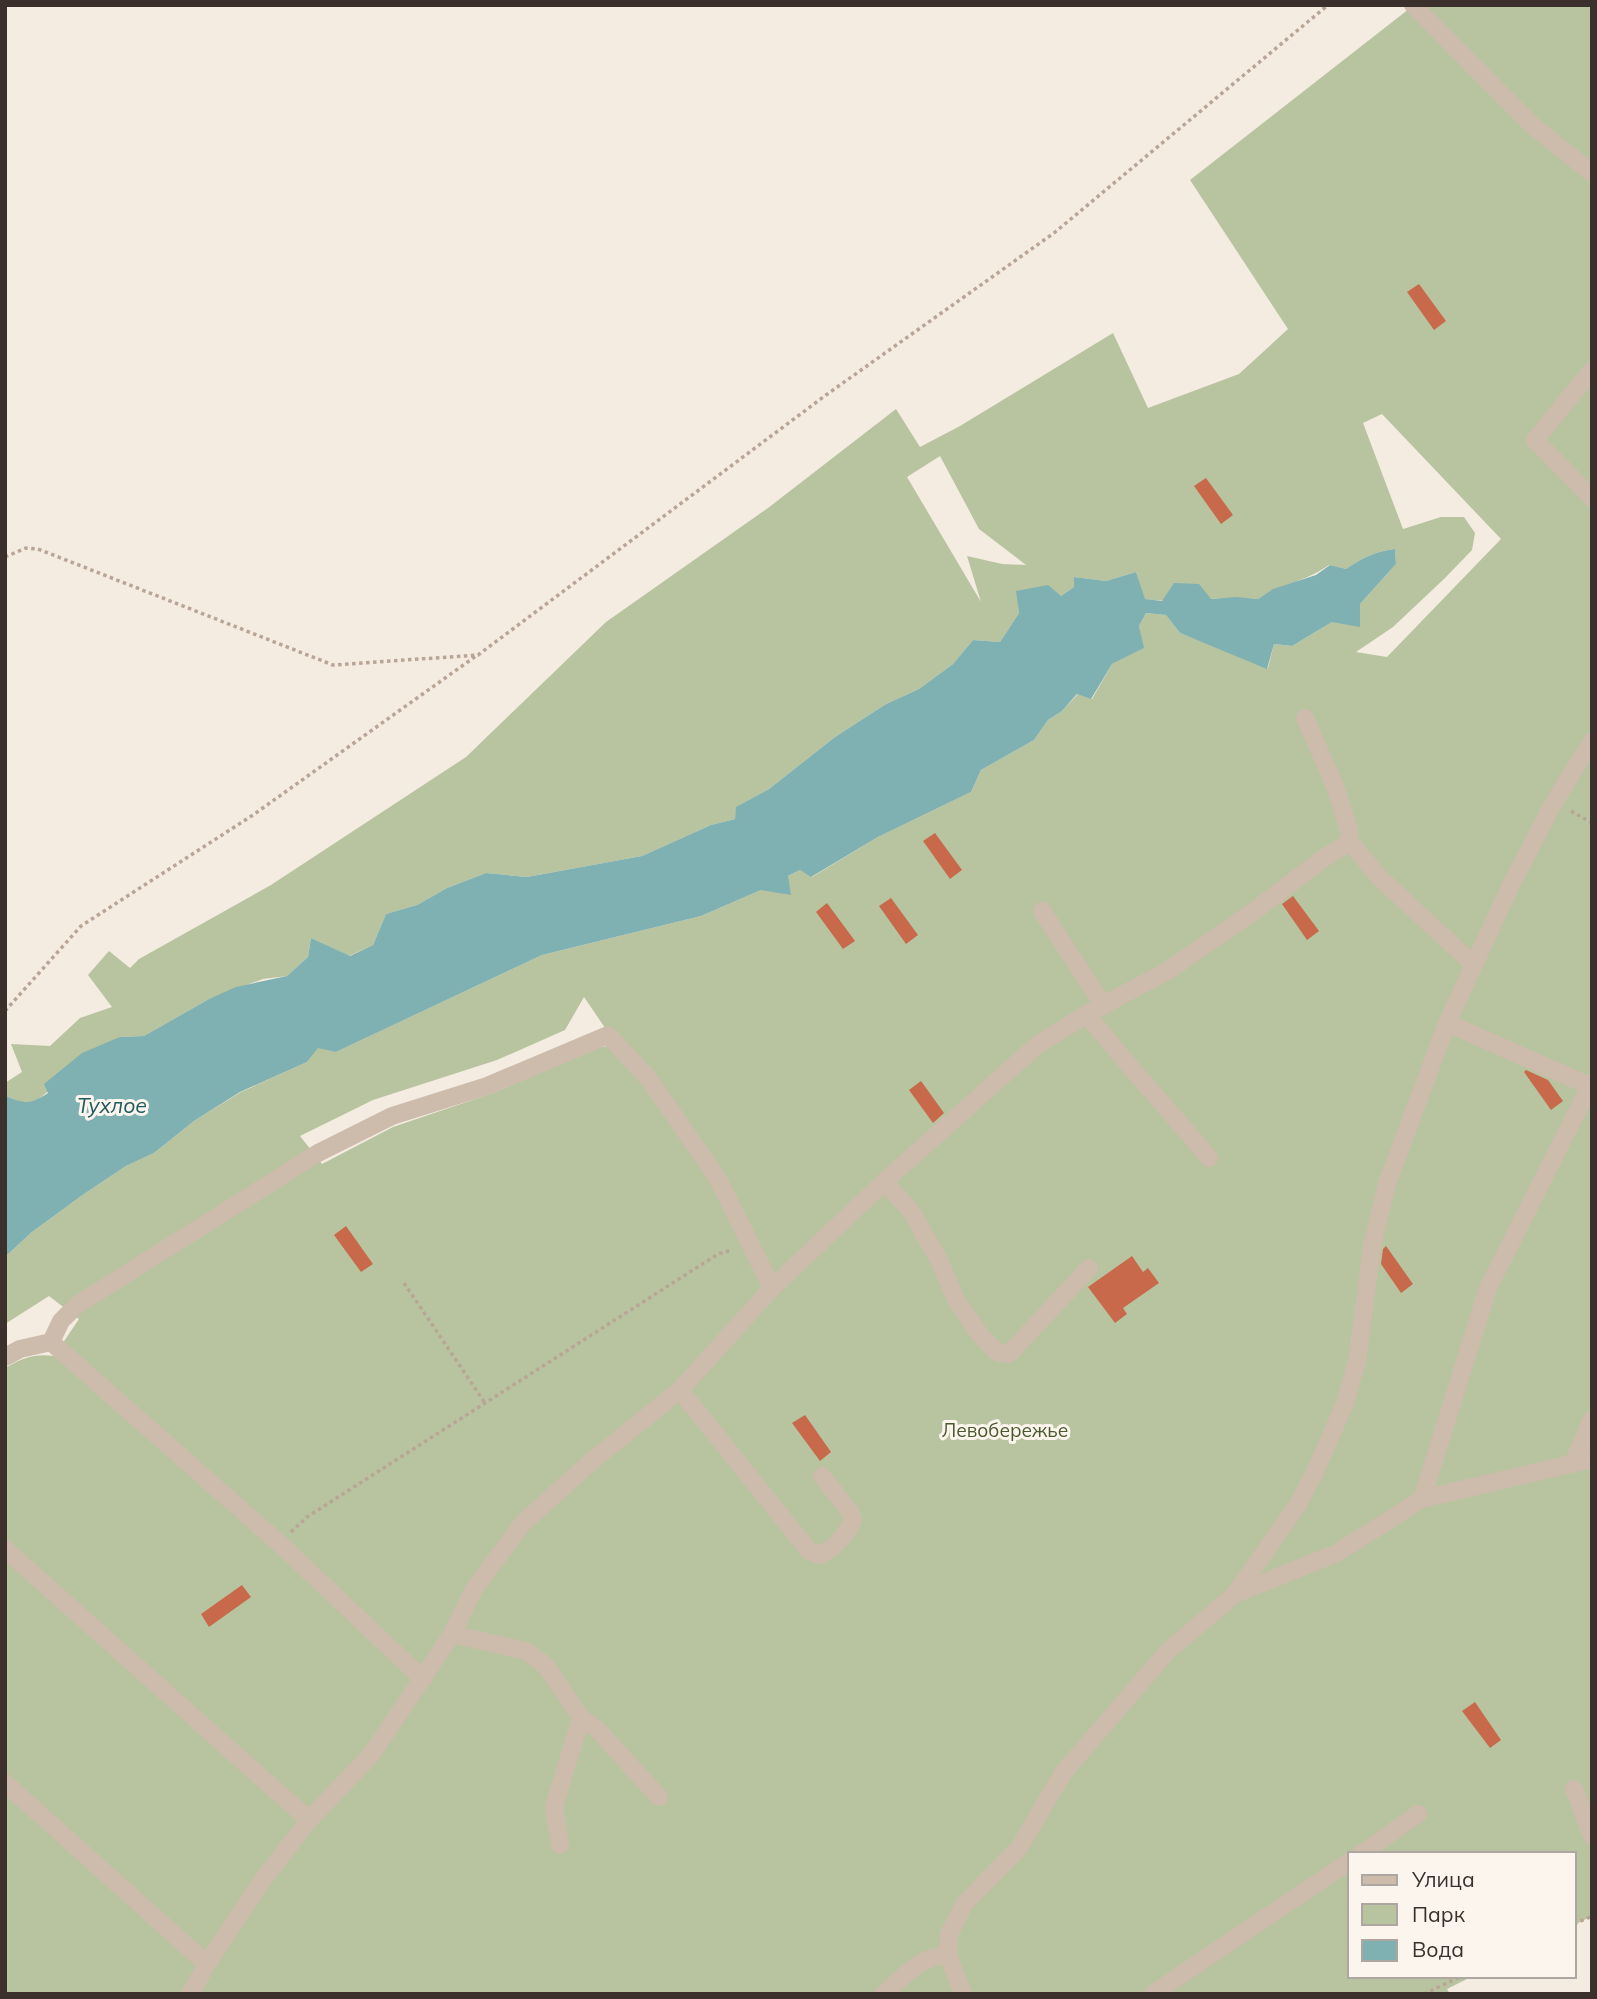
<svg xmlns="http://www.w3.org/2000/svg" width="1597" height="1999" font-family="Mulish,sans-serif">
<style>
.green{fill:#b8c4a0;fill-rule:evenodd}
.water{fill:#7fb0b2}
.building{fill:#c8694b}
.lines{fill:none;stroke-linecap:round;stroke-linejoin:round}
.path{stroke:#b9a596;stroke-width:3.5;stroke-dasharray:3.5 3.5;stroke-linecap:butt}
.minor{stroke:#cdbbac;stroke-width:18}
.labels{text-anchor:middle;stroke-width:6;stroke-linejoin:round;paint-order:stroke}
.park-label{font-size:19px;fill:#4a5a2e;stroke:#fbf5ee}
.water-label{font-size:21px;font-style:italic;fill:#1f5a5e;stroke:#fbf5ee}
</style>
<rect width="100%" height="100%" fill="#f4ebe1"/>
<path class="green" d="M1414,5H1592V1916L1574,1925V1854H1350V1976H1473L1447,1989L1450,1994H5V1368C22,1358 34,1353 54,1356L79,1319L49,1296L5,1324L7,1255L32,1232L84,1194L126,1166L154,1153L194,1121L241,1092L307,1062L318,1047L336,1052L542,955L701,916L761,890L800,870L812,877L878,837L971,792L981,770L1034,740L1048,720L1062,711L1078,694L1092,699L1112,664L1143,648L1139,626L1146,613L1166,615L1180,633L1268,668L1274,644L1292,646L1332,622L1360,604L1396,564L1395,549C1376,551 1362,558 1346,569L1329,565C1307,581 1281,584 1258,599C1220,595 1182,604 1144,599L1136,572L1106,581L1074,577V587L1061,596L1017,591L1019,613L1000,642L973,640L953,664L919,689L886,704L835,737L769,789L737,807L735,819L711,825L642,856L527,877L486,873L447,888L417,905L386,914L373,945L349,956L311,938L308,957L287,976L263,979L209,999L144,1036L120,1037L33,1103L19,1102L5,1096V1083L22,1072L11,1044L50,1046L80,1018L112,1007L88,975L109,951L130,968L139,959L271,885L466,757L606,622L768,508L896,409L920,447L960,426L1113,333L1148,408L1239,374L1288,329L1190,180ZM1382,414L1501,539L1387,657L1356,652L1393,627L1445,578L1472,550L1475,533L1464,517H1441L1403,529L1363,423ZM940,456L979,529L1026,565L1002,564L967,556L981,602L907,477ZM584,997L616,1044L598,1048L493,1093L393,1127L322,1164L300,1136L373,1100L497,1060L565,1030Z"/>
<path class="water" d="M1395,549L1396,564L1360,604V627L1332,622L1292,646L1274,644L1267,669L1180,633L1166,615L1146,613L1139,626L1144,648L1112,664L1091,699L1077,694L1062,711L1048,720L1034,740L981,770L971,792L878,837L811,877L800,870L788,876L791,895L761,890L701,916L542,955L336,1052L318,1048L307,1062L240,1092L194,1121L154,1153L126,1166L84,1194L32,1232L7,1255L5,1262V1096C25,1104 30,1105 48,1093L44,1084L82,1053L120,1037L144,1036L209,999L236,987L287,976L308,957L311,938L350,956L373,945L386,914L417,905L447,888L486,873L527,877L642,856L711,825L735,819L736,807L769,789L835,737L886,704L919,689L953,664L973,640L1000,642L1019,613L1016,591L1048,585L1061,596L1074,587V577L1106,581L1136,572L1145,599L1162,601L1174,583L1199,584L1211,599L1236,597L1258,599L1273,589L1316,575L1330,565L1346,569C1362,558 1376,551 1395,549Z"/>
<g class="building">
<polygon points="1419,284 1446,321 1434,330 1407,292"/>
<polygon points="1206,478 1233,515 1221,524 1194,486"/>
<polygon points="935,833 962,870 950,879 923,841"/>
<polygon points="1293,896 1319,931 1307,940 1282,904"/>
<polygon points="891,898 918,935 906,944 879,906"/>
<polygon points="827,903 855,941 843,949 816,912"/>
<polygon points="1526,1070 1548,1080 1563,1101 1551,1110 1524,1072"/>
<polygon points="921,1081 944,1113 933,1123 909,1090"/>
<polygon points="346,1226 373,1264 361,1272 334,1235"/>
<polygon points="1386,1246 1413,1284 1401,1293 1381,1264 1383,1249"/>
<polygon points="1132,1256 1143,1272 1148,1268 1159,1283 1123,1308 1127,1314 1115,1323 1088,1287"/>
<polygon points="805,1415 831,1452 820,1461 792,1423"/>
<polygon points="242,1585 251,1597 209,1627 201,1614"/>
<polygon points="1475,1702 1501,1740 1490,1748 1462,1711"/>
</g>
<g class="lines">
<g class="path">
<polyline points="5,557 26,548 38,549 333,665 478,655 826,395 1054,233 1328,5"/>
<polyline points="1571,811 1592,823"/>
<polyline points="5,1011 81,926 253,815 476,656"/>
<polyline points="404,1283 485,1403"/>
<polyline points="291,1532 307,1517 718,1254 732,1250"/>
<polyline points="1574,1924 1592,1916"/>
<polyline points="1424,1994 1462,1976"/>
</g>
<g class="minor">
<polyline points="1413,5 1533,126 1592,173"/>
<polyline points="1592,370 1535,440 1592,498"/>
<polyline points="1305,718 1335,786 1349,830 1350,842 1380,878 1473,964"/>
<polyline points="1042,911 1104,1006"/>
<path d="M1087,1014C1125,1064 1169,1109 1209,1158"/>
<polyline points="1447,1023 1590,1086"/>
<polyline points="884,1182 911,1211 940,1262 956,1300 981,1336 998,1353 1009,1354 1089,1268"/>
<polyline points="5,1357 20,1349 51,1342"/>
<path d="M680,1390L809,1551L820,1555C835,1548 846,1535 853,1520L850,1512L822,1476"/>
<polyline points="1573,1463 1592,1419"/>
<polyline points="1422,1499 1488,1288 1592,1082"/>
<polyline points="5,1549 309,1820"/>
<polyline points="1235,1594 1337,1553 1422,1499 1592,1459"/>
<polyline points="452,1634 526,1651 546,1666 581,1718 554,1807 560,1845"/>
<polyline points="423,1679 279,1543 51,1342 61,1321 77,1305 318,1153 392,1116 487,1086 608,1035 649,1079 718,1179 772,1288"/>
<polyline points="581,1718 597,1729 659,1797"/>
<polyline points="5,1783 207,1964"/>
<polyline points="1574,1789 1592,1836"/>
<polyline points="1361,1854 1418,1814"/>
<polyline points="190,1994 207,1964 262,1881 309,1820 371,1755 452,1634 474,1589 523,1523 593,1460 680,1390 772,1288 884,1182 1037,1045 1087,1014 1169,970 1254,911 1324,858 1350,842"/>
<path d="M884,1994C904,1976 920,1956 948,1955"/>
<polyline points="963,1994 948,1955 949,1934 965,1903 1019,1848 1063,1773 1167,1652 1235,1594 1297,1506 1315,1472 1345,1403 1357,1361 1372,1246 1387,1184 1447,1023 1511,885 1554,802 1592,741"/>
<polyline points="1153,1994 1350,1861"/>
</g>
</g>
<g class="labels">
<g class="park-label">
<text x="1005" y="1437">Левобережье</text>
</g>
<g class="water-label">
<text x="112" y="1113">Тухлое</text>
</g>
</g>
<rect width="1597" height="1999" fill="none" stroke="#3b302b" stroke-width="14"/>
<rect x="1348" y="1852" width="228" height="126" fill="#fbf5ee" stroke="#aea6a0" stroke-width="2"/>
<rect x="1362" y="1875" width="35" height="10" fill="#cdbbac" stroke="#aea6a0" stroke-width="2"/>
<text x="1412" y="1887" font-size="21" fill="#3b302b">Улица</text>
<rect x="1362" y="1904" width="35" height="21" fill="#b8c4a0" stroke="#aea6a0" stroke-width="2"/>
<text x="1412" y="1922" font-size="21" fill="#3b302b">Парк</text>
<rect x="1362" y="1940" width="35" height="21" fill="#7fb0b2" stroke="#aea6a0" stroke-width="2"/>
<text x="1412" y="1957" font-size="21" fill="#3b302b">Вода</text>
</svg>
